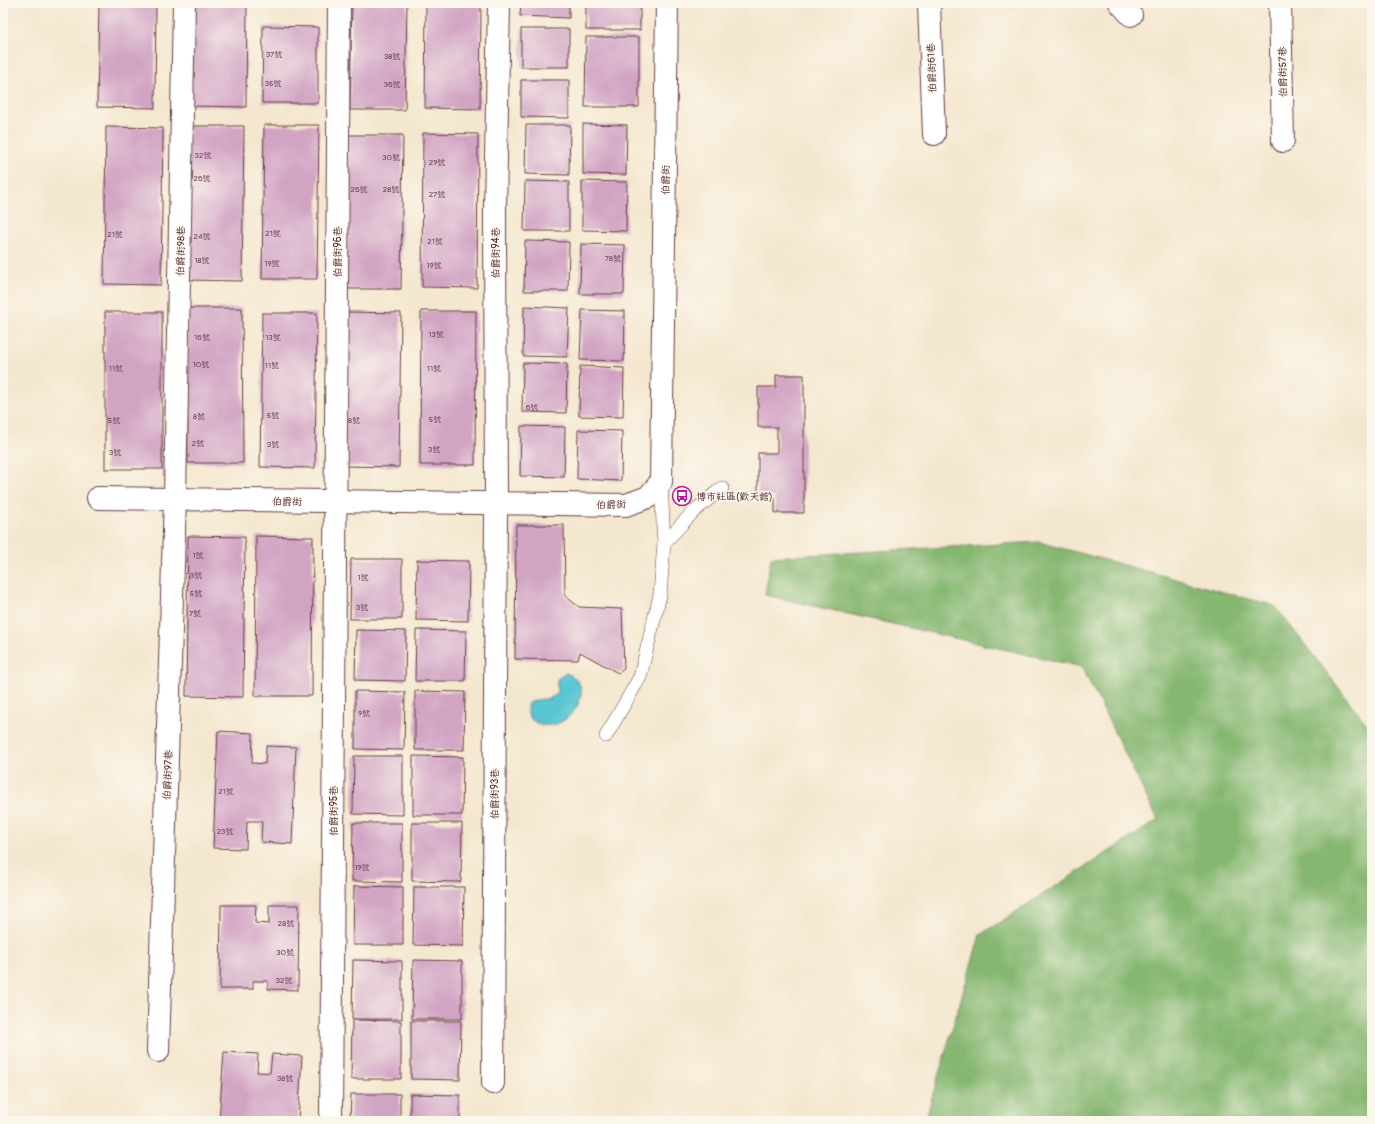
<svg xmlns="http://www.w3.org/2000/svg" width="1375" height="1124" font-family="Pangolin,'LXGW WenKai TC',sans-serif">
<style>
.forest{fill:#86b771;stroke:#686b4e}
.water{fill:#5ac6d2;stroke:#52727e}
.building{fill:#d1a4c4}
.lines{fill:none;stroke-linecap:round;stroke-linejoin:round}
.lane-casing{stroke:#643d44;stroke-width:14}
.street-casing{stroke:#643d44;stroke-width:24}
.lane{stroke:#fff;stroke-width:13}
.street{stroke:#fff;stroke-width:22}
.labels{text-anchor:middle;stroke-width:3;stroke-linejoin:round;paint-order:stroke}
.number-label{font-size:8px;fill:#6c4051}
.street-label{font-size:10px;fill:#4a1f2b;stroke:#fbf7ec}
.poi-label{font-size:10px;fill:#4a1f2b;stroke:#fbf7ec;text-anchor:start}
</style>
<rect width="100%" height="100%" fill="#fbf7ec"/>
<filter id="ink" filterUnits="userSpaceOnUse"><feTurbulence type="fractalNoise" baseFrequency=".025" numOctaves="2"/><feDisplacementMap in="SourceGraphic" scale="8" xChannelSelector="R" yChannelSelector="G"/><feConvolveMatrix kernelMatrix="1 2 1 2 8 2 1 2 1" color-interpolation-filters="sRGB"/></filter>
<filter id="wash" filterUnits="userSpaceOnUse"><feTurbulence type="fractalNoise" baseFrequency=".012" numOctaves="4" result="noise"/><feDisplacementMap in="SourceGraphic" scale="16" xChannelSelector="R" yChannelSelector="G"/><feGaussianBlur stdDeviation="0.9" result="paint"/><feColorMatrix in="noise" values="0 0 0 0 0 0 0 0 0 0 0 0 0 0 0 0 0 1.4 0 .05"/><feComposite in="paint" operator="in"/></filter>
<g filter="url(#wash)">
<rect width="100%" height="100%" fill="#f4e7cf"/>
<polygon class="forest" points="1039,542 1275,606 1372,731 1372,1121 925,1121 980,935 1158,820 1082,667 765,595 771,557"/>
<path class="water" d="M566,673C603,687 564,739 535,722C527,717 526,711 528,703C538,697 548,702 557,694V679Z"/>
<g id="blocks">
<g class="building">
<polygon points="99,3 156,3 155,108 97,107"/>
<polygon points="192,3 247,3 246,107 191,106"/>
<polygon points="352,3 407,3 405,110 350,110"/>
<polygon points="426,3 481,3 480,109 425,108"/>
<polygon points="521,3 569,3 569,18 520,16"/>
<rect x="586" y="3" width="54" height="27"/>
<polygon points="263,26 318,27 318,103 262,103"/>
<rect x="521" y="29" width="48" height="38"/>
<polygon points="586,37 639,37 639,107 585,107"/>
<polygon points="521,80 569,80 569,118 521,117"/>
<polygon points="583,124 627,125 626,175 583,174"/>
<polygon points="264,125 319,125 317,279 262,279"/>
<polygon points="526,125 570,125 569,175 525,174"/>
<polygon points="189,126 244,126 242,281 187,280"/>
<polygon points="106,127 163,128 161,285 104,284"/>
<polygon points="423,133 478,134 477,288 422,287"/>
<polygon points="348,135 403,135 401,289 346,289"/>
<polygon points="525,181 569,182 569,231 524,231"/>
<polygon points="582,181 627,182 626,231 582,230"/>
<polygon points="525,241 569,242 568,291 524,291"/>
<polygon points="581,244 625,245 624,294 580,294"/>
<polygon points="524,306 569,308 567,357 523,356"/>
<polygon points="187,308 242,308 243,463 188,463"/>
<polygon points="582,310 625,311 624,361 580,360"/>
<polygon points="421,311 476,311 475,465 420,465"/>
<rect x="105" y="312" width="57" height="157"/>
<polygon points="346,312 401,313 399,467 345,466"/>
<polygon points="262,313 317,313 315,468 260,467"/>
<polygon points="523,363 567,364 566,413 522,412"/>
<polygon points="580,366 624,368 623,417 579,416"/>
<polygon points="776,375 804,375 804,513 775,513 775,497 758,497 758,453 777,453 777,427 758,427 758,387 776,387"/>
<polygon points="521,426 565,427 564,477 520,476"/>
<polygon points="578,430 622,431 621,481 577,479"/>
<polygon points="516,525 564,525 565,596 579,607 622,609 624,669 618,673 580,652 578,660 515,659"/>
<polygon points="188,536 245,537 243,697 186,696"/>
<polygon points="256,536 313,537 312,696 255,696"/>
<polygon points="351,559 402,559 402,619 350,619"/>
<polygon points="417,560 469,561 468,621 416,620"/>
<polygon points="356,630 406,631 405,681 355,680"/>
<polygon points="416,630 466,631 465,681 415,681"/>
<polygon points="355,691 405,692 404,750 355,749"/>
<polygon points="415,691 465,692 464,750 415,750"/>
<polygon points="218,731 253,733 252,763 265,764 266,746 296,747 292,844 261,842 262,821 247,821 246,849 213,848"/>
<polygon points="354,756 403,756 403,815 353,814"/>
<polygon points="413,756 463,757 462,815 413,815"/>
<polygon points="353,823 402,823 402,882 352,881"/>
<polygon points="412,823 462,823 461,882 412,881"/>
<polygon points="354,886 403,887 403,945 353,945"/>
<polygon points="414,887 464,887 463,946 413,945"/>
<polygon points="221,905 256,905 255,923 269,924 269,905 299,905 298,990 268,989 268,981 253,981 253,989 220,989"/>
<polygon points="353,960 402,961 402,1019 352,1019"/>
<polygon points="413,960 462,961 462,1019 412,1019"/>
<polygon points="352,1020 401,1021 401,1079 351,1079"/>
<polygon points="411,1021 461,1021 460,1080 411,1079"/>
<polygon points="224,1052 258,1054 257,1072 270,1073 272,1054 302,1056 298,1121 219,1121"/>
<polygon points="351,1094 400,1094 400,1121 350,1121"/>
<polygon points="410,1094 460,1095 460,1121 410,1121"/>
</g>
</g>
</g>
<g filter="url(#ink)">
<use href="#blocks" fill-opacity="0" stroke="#643d44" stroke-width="1"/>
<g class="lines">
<defs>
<g id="lane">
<polyline points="661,482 664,543"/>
<polyline points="606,736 640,677 660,595 664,543 693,512 722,488"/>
</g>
<g id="street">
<polyline points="929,3 934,134"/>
<polyline points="1120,3 1131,15"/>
<polyline points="1280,3 1283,141"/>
<polyline points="98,498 626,505 648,497 661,482 667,3"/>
<polyline points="158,1051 175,499 184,3"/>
<polyline points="493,1083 496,504 495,209 499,3"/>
<polyline points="331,1121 339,3"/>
</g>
</defs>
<use href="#lane" class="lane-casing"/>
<use href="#street" class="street-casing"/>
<use href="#lane" class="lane"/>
<use href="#street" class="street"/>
</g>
</g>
<defs>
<symbol id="bus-ring" viewBox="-11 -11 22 22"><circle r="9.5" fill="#fbf7ec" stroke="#b5179e" stroke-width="1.5"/><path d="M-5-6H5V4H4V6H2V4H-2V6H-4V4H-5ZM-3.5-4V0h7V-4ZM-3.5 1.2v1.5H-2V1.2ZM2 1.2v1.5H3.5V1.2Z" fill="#b5179e"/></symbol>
</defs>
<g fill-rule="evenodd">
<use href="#bus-ring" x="671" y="485" width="22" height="22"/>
</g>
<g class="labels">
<g class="number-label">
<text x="274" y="57">37號</text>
<text x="392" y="59">38號</text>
<text x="273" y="86">35號</text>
<text x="392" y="87">36號</text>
<text x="203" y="158">32號</text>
<text x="391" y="160">30號</text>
<text x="437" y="165">29號</text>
<text x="202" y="181">26號</text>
<text x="359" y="192">26號</text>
<text x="391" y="192">28號</text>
<text x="437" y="197">27號</text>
<text x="273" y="236">21號</text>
<text x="115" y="237">21號</text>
<text x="202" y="239">24號</text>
<text x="435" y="244">21號</text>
<text x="613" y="261">78號</text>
<text x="202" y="263">18號</text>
<text x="272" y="266">19號</text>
<text x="434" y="268">19號</text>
<text x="436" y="337">13號</text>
<text x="202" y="340">16號</text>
<text x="273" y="340">13號</text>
<text x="201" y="367">10號</text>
<text x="272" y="368">11號</text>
<text x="116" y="371">11號</text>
<text x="434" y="371">11號</text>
<text x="532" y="410">6號</text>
<text x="273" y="418">5號</text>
<text x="199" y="419">8號</text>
<text x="435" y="422">5號</text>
<text x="114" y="423">5號</text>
<text x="354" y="423">8號</text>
<text x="198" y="446">2號</text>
<text x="273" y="447">3號</text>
<text x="434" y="452">3號</text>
<text x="115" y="455">3號</text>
<text x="198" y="558">1號</text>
<text x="196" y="578">3號</text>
<text x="363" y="580">1號</text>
<text x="196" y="596">5號</text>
<text x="362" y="610">3號</text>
<text x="195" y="616">7號</text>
<text x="364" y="716">9號</text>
<text x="226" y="794">21號</text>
<text x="225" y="834">23號</text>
<text x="362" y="870">19號</text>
<text x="286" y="926">28號</text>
<text x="285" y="955">30號</text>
<text x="284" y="983">32號</text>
<text x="285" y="1081">38號</text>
</g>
<g class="street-label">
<text transform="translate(931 68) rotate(-92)" y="4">伯爵街61巷</text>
<text transform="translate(1282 72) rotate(-91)" y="4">伯爵街57巷</text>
<text transform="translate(665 180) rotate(-89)" y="4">伯爵街</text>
<text transform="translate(180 251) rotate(-89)" y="4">伯爵街98巷</text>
<text transform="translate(337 252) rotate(-90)" y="4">伯爵街96巷</text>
<text transform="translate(495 253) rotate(-90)" y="4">伯爵街94巷</text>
<text transform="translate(287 501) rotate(1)" y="4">伯爵街</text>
<text transform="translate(611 504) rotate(-2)" y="4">伯爵街</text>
<text transform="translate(167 775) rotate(-88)" y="4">伯爵街97巷</text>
<text transform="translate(494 794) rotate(-90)" y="4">伯爵街93巷</text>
<text transform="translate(333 811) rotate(-90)" y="4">伯爵街95巷</text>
</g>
<g class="poi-label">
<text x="696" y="500">博市社區(歡天館)</text>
</g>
</g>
<rect width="1375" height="1124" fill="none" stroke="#fbf7ec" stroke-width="16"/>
</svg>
